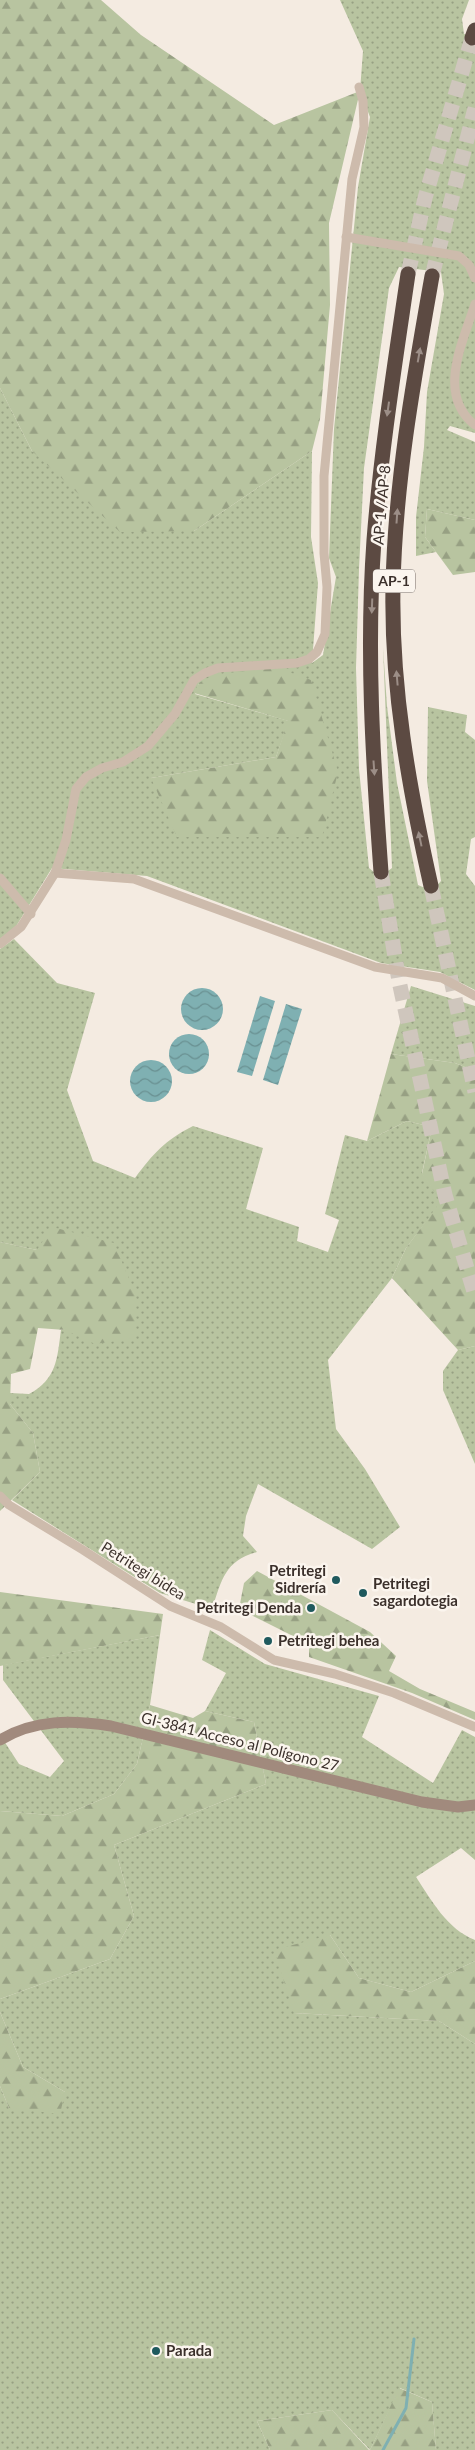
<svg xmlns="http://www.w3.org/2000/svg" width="475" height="2450" font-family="Lato,sans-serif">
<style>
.grass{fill:url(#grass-dots);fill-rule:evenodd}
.forest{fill:url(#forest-firs)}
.water{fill:url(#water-waves)}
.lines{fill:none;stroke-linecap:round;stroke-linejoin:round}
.stream{stroke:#7fb0b2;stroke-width:3}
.highway-tunnel{stroke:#cfc6bd;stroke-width:15;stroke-dasharray:15 8;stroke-linecap:butt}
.street{stroke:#cdbbac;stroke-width:9}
.secondary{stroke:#a18a7d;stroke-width:11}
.highway{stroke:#5c4a42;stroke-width:15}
.oneway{fill:#9c8e87}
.poi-dot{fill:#1f5a5e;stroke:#fbf5ee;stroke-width:2}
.labels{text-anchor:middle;stroke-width:5;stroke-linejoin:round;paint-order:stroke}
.shield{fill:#fbf5ee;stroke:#756b66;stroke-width:1}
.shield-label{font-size:14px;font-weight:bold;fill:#3b302b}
.street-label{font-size:15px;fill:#3b302b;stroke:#fbf5ee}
.poi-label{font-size:15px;font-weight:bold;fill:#3b302b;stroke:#fbf5ee;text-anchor:start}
</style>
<defs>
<pattern id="grass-dots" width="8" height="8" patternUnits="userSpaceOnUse" patternTransform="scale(1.25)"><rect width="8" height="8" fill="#b8c4a0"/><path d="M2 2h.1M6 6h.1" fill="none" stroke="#97a083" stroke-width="1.8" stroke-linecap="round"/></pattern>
<pattern id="forest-firs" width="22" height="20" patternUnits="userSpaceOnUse" patternTransform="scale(1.25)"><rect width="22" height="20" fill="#b8c4a0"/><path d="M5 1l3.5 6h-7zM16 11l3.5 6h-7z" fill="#97a083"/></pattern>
<pattern id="water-waves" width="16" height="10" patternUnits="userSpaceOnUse" patternTransform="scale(1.25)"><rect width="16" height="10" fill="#7fb0b2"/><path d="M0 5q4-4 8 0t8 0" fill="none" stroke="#699091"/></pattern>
</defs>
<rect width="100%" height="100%" fill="#f4ebe1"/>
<g class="grass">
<path d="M340,0H469L462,19L464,34L475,36V433L450,426L447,430L475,442V520L427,509L425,537L436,552L416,556V517L424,447L427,392L444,294L441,272L399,267L389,288L364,468L359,569L356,668L359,769L369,868L380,877L392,868L383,647L387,706L397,783L418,885L432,891L441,881L427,781L428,707L467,715L465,732L475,740V837L471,839L466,874L475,886V990L440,972L381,963L147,876L52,868L15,928L0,939V388L32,451L194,531L312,451L311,537L318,583L312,663L323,655L336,577L329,558L334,429L358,187L370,117L360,91L363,51ZM311,680L322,836L151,778L276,757L289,721L195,694L199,683Z"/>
<path d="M14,939L57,983L95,993L67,1090L93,1161L135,1178C153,1154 165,1140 193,1126L263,1148L246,1209L299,1227L297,1241L328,1252L339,1220L325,1214L345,1135L367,1141L407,1121L432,1127L422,1173L442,1201L406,1248L392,1278L328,1360L336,1429L365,1469L400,1527L372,1549L258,1484L246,1516L243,1536L257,1552C225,1561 222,1579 212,1609L160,1593L12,1500L40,1472L33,1433L10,1404V1393L29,1394C57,1379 57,1359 61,1330H65L37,1250L0,1242V949Z"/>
<polygon points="411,986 475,1006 475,1071 455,1063 391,1054"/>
<polygon points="475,1346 475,1464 443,1390 443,1371 458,1350"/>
<path d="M210,1630L265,1664L379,1696L362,1737L433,1783L462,1730L475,1737V1860L461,1848L416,1877C432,1901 447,1929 475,1940V1961L411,1992L359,1978L330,1935L294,2013L439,2021L475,2044V2450H436L432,2402L400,2388L370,2450L332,2410L257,2421L270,2450H0V2086L9,2108L65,2092L23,2067L0,2012V1999L110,1959L134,1916L114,1845L266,1784L254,1722L205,1711L226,1673L202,1660Z"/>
<polygon points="160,1635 150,1705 137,1764 114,1794 62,1816 0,1811 0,1742 4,1741 19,1764 50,1777 64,1761 3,1680 3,1665"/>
</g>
<g class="forest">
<polygon points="0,0 101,0 141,35 274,125 360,91 329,223 330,305 320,419 312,451 194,531 120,532 32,451 0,388"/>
<polygon points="427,509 475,520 475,572 453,575 425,537"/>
<polygon points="275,667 311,680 338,772 322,837 177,837 151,778 276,757 288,721 194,693 199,683 213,675"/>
<polygon points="391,1054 455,1063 475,1071 475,1346 458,1350 392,1278 406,1248 441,1201 422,1174 432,1127 407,1121 367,1141"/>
<polygon points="52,1227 114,1243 135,1293 135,1338 95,1344 65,1330 38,1328 30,1369 11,1374 10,1404 33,1433 40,1472 0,1511 0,1242 37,1250"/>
<polygon points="257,1571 370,1632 396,1656 389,1671 420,1689 475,1712 475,1720 412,1693 309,1657 309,1644 239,1609 244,1583"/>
<polygon points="0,1592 163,1614 160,1635 0,1666"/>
<polygon points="150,1705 193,1718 205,1711 254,1722 266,1784 114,1845 134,1916 110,1959 0,1999 0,1811 62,1816 114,1794 137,1764"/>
<polygon points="330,1935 359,1978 411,1992 475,1961 475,2044 439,2021 294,2013 274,1950"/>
<polygon points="0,2012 23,2067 65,2092 60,2114 9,2108 0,2086"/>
<polygon points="399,2388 432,2402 436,2450 370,2450"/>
<polygon points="332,2410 369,2450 270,2450 257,2421"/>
</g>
<g class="water">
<circle cx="202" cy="1009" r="21"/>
<polygon points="260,996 275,1001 252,1076 237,1072"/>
<polygon points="286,1004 302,1009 278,1085 263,1080"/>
<circle cx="189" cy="1054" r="20"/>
<circle cx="151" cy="1081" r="21"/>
</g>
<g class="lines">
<polyline class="stream" points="383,2450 406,2408 414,2339"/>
<g class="highway-tunnel">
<polyline points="408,274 425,198 472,38"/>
<polyline points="432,276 475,108"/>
<polyline points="381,872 399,981 445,1195 475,1295"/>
<polyline points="431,886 475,1092"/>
</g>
<g class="street">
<polyline points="346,237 459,256 469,265 475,278"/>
<path d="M475,304C463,342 436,395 475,425"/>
<polyline points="55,873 134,879 375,967 442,978 475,996"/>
<polyline points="0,878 31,914"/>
<polyline points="0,944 21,927 55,873 66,840 76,789 86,777 102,768 123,762 148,746 175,714 194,680 205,673 218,668 297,663 309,659 317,652 325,634 327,587 324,553 324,476 352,179 364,127 363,101 359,87"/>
<polyline points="0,1496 9,1505 83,1550 170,1606 221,1627 274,1660 335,1674 394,1693 475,1727"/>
</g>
<path class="secondary" d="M0,1740C35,1719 72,1720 111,1726L422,1802L458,1807L475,1805"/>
<g class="highway">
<polyline points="472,38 475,30"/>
<path d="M381,872C373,762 366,651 374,540C381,451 395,363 408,274"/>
<path d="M431,886C409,788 391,688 393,587C395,482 414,378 432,276"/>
</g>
</g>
<defs><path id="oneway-solid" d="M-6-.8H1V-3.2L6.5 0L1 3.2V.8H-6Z" transform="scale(1.25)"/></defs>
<g class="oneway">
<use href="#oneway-solid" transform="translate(419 355) rotate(-80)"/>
<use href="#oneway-solid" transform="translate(388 409) rotate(98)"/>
<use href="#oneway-solid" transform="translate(397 516) rotate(-86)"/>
<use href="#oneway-solid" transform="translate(372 606) rotate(92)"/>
<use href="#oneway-solid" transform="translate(397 678) rotate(-95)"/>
<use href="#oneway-solid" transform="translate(374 768) rotate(86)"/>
<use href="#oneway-solid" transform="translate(420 839) rotate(-102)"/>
</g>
<g class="poi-dot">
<circle cx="336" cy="1580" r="5"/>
<circle cx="363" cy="1593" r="5"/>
<circle cx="311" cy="1608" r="5"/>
<circle cx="268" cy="1641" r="5"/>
<circle cx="156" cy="2351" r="5"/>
</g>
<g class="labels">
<rect class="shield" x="373" y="569.5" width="42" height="23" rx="4"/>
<g class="shield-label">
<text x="394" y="586">AP-1</text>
</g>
<g class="street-label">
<text transform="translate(382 505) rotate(-85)" y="5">AP-1 / AP-8</text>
<text transform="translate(143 1571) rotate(32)" y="5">Petritegi bidea</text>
<text transform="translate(240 1742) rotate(14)" y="5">GI-3841 Acceso al Polígono 27</text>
</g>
<g class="poi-label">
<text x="326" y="1576" text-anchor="end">Petritegi<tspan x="326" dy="17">Sidrería</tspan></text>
<text x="373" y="1589">Petritegi<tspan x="373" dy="17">sagardotegia</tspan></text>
<text x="301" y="1613" text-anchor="end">Petritegi Denda</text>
<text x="278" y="1646">Petritegi behea</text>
<text x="166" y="2356">Parada</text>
</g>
</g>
</svg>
